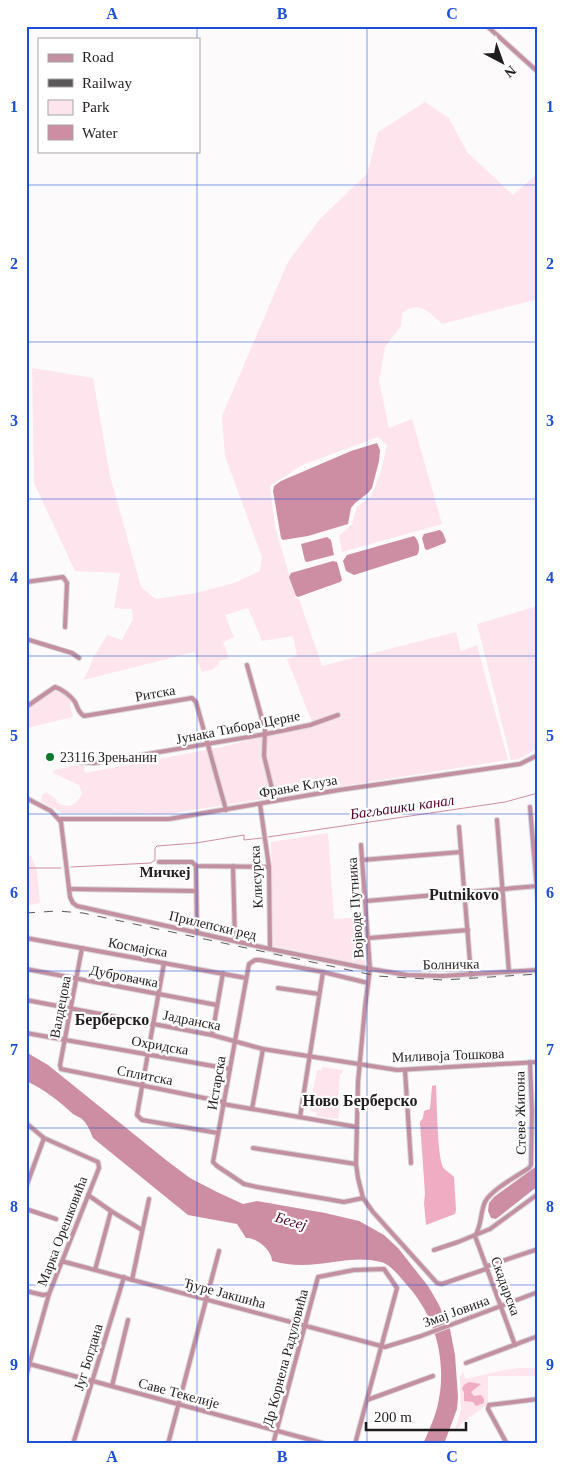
<svg xmlns="http://www.w3.org/2000/svg" width="564" height="1470" font-family="'Times New Roman',serif">
<style>
.green{fill:#fee4ec}
.forest{fill:#efacc3}
.water{fill:#cd8da3}
.lines{fill:none;stroke-linecap:round;stroke-linejoin:round}
.stream{stroke:#cd8da3;stroke-width:1}
.minor-casing{stroke:#dad6d8;stroke-width:6}
.minor{stroke:#c290a0;stroke-width:4}
.rail{stroke:#5d595a;stroke-width:1;stroke-dasharray:9 9;stroke-linecap:butt}
.grid{fill:none;stroke:#1d4ed8;stroke-width:1;stroke-opacity:0.55}
.poi-dot{fill:#0b782c;stroke:#fff;stroke-width:2}
.labels{text-anchor:middle;stroke-width:4.5;stroke-linejoin:round;paint-order:stroke}
.street-label{font-size:14px;fill:#211c1e;stroke:#fff}
.poi-label{font-size:14px;fill:#211c1e;stroke:#fff;text-anchor:start}
.water-label{font-size:15px;font-style:italic;fill:#52032c;stroke:#fff}
.neighbourhood-label{font-size:15px;font-weight:bold;fill:#211c1e;stroke:#fff}
.quarter-label{font-size:16px;font-weight:bold;fill:#211c1e;stroke:#fff}
.neatline{fill:none;stroke:#1d4ed8;stroke-width:2}
.grid-label{font-size:16px;text-anchor:middle;font-weight:bold;fill:#1d4ed8}
</style>
<rect width="100%" height="100%" fill="#fdfafb"/>
<g class="green">
<path d="M425,102L449,118L467,152L513,195L538,173V299L442,324C429,311 418,300 402,313L401,326L385,347L379,381L389,428L412,419L442,524L342,552L339,536L352,524L357,507L371,496L381,472L387,445L378,437L302,465L270,486L275,527L296,598L299,599L322,666L456,632L461,651L477,645L508,760L168,814L62,813L41,801L42,795L46,792L57,800L56,802C68,809 77,806 82,793L79,785L53,773L54,770L83,764L85,773L222,747L340,717V713L312,722L287,659L297,656L293,636L262,641L248,608L225,615L234,637L223,642L229,658L218,661L219,665L211,670L202,672L194,652L83,680L89,669L93,658L107,635L122,640L133,619L132,609L114,608L120,573L75,571L34,483L32,368L93,378L110,476L141,587L156,599L196,593L234,583L260,571L262,557L225,456L222,416L288,262L320,219L367,174L378,132Z"/>
<polygon points="538,606 538,748 519,759 511,760 477,624"/>
<polygon points="55,688 71,699 70,706 73,717 26,728 26,709"/>
<polygon points="328,833 334,919 364,917 365,965 273,946 271,842"/>
<polygon points="26,856 31,856 37,871 40,903 26,906"/>
<polygon points="322,1067 343,1070 342,1074 340,1074 339,1083 340,1084 337,1100 341,1101 338,1119 317,1116 316,1112 309,1110 317,1070 322,1070"/>
<polygon points="519,1368 538,1368 538,1376 488,1376 488,1404 462,1423 455,1432 461,1409 460,1377 463,1372 465,1379 504,1370"/>
</g>
<g class="forest">
<path d="M436,1085C437,1101 437,1155 443,1167C446,1172 451,1173 454,1177L456,1210L455,1214L426,1225L424,1203L425,1194L420,1122L423,1118L424,1111L430,1109L432,1086Z"/>
<polygon points="469,1382 481,1384 471,1392 474,1396 481,1395 484,1399 484,1403 476,1406 473,1402 464,1401 464,1392 462,1389 464,1385"/>
</g>
<g class="water">
<polygon points="377,443 380,450 379,461 372,488 368,493 355,503 351,508 348,524 308,536 283,540 281,538 273,491 274,486 281,481 351,451"/>
<polygon points="440,530 443,533 446,541 445,543 427,550 425,549 422,538 424,534"/>
<path d="M414,536C419,541 421,549 417,555L354,575L346,571L343,561L347,555Z"/>
<polygon points="327,537 331,540 334,555 307,562 305,561 301,544"/>
<polygon points="333,561 337,562 342,580 340,582 298,597 296,596 289,577 291,573"/>
<path d="M26,1052L48,1065L166,1160L190,1178L217,1192L243,1204L257,1201L325,1213L359,1221L384,1235L398,1248L428,1286L438,1303L450,1329L455,1355L458,1397L457,1409L444,1444H423C428,1432 434,1420 437,1408C448,1365 437,1317 406,1284C400,1277 390,1264 381,1262C359,1256 339,1262 317,1264C301,1266 287,1265 272,1261C272,1250 256,1237 246,1238L237,1224L188,1215L93,1138C90,1131 88,1125 83,1120C80,1117 76,1116 73,1114C59,1101 44,1089 26,1081Z"/>
<polygon points="538,1165 538,1186 496,1219 491,1218 488,1211 489,1203 494,1197"/>
</g>
<g class="lines">
<g class="stream">
<polyline points="268,837 505,802 538,793"/>
<polyline points="71,867 151,863 155,860 155,848 157,846 196,843 244,835 244,840 262,838"/>
<polyline points="26,868 61,868"/>
</g>
<defs>
<g id="minor">
<polyline points="487,26 538,72"/>
<polyline points="26,582 63,577 67,583 65,627"/>
<polyline points="26,639 72,653 79,658"/>
<polyline points="247,665 265,730 264,756 275,801"/>
<path d="M26,707L55,687C62,689 71,696 75,702C78,708 78,712 84,716L192,698L196,702L226,810"/>
<polyline points="80,762 94,763 266,734 310,725 338,715"/>
<polyline points="26,798 51,811 61,822 70,897 73,903 77,906 270,949 365,968 407,975 442,976 538,970"/>
<polyline points="260,804 269,867 270,949"/>
<polyline points="530,807 538,902"/>
<polyline points="60,819 169,819 339,790 520,764 538,755"/>
<polyline points="497,820 509,972"/>
<polyline points="459,827 471,975"/>
<polyline points="361,845 370,969 365,1007 358,1082 356,1164 358,1178 363,1198 373,1212 437,1283 442,1284 486,1269"/>
<polyline points="362,860 461,852"/>
<polyline points="159,862 192,862 196,866 269,867"/>
<polyline points="196,866 197,933"/>
<polyline points="233,866 235,941"/>
<polyline points="69,889 196,891"/>
<polyline points="366,901 538,886"/>
<polyline points="26,938 246,978"/>
<polyline points="369,938 468,930"/>
<polyline points="82,948 60,1065 61,1069 224,1102"/>
<polyline points="164,963 137,1115 142,1120 218,1133"/>
<polyline points="26,969 217,1005"/>
<polyline points="278,988 319,994"/>
<polyline points="26,1000 212,1035 263,1049 397,1070 538,1062"/>
<polyline points="26,1033 230,1069"/>
<polyline points="212,1035 223,973"/>
<polyline points="405,1070 411,1163"/>
<polyline points="223,1104 357,1127"/>
<polyline points="252,1109 263,1049"/>
<polyline points="300,1117 323,972"/>
<polyline points="26,1123 44,1138"/>
<polyline points="253,1148 356,1164"/>
<polyline points="26,1187 44,1138 98,1162 99,1168 49,1294 26,1376"/>
<polyline points="88,1195 111,1211 142,1230"/>
<polyline points="363,1198 344,1202 257,1187 244,1184 217,1166 213,1162 249,964 255,960 260,960 323,972 368,983"/>
<polyline points="26,1209 56,1219"/>
<polyline points="434,1250 458,1242 490,1229 538,1194"/>
<polyline points="62,1262 65,1262 385,1347 421,1336 538,1292"/>
<polyline points="487,1266 538,1249"/>
<polyline points="95,1270 111,1211"/>
<polyline points="132,1280 149,1199"/>
<polyline points="26,1291 43,1295 49,1294"/>
<path d="M515,1345L475,1236C482,1225 480,1213 485,1202C491,1190 517,1176 529,1168L531,1165L532,1112L530,1062"/>
<polyline points="26,1363 326,1444"/>
<polyline points="466,1363 538,1336"/>
<polyline points="112,1386 128,1320"/>
<polyline points="367,1400 433,1376"/>
<polyline points="73,1444 124,1277"/>
<polyline points="168,1444 219,1251"/>
<polyline points="273,1444 318,1277 354,1270 384,1269 397,1288 355,1444"/>
<polyline points="507,1444 488,1409 489,1405 538,1399"/>
</g>
</defs>
<use href="#minor" class="minor-casing"/>
<use href="#minor" class="minor"/>
<polyline class="rail" points="26,913 57,911 83,913 377,976 443,980 538,974"/>
</g>
<path class="grid" d="M197,26V39M367,26V1444M197,151V1444M26,185H538M26,342H538M26,499H538M26,656H538M26,814H538M26,971H538M26,1128H538M26,1285H538"/>
<circle class="poi-dot" cx="50" cy="757" r="5"/>
<g class="labels">
<g class="street-label">
<text transform="translate(155 693) rotate(-10)" y="5">Ритска</text>
<text transform="translate(238 727) rotate(-11)" y="5">Јунака Тибора Церне</text>
<text transform="translate(298 786) rotate(-10)" y="5">Фрање Клуза</text>
<text transform="translate(256 877) rotate(-93)" y="5">Клисурска</text>
<text transform="translate(355 908) rotate(-94)" y="5">Војводе Путника</text>
<text transform="translate(213 925) rotate(13)" y="5">Прилепски ред</text>
<text transform="translate(138 947) rotate(10)" y="5">Космајска</text>
<text transform="translate(451 964) rotate(-1)" y="5">Болничка</text>
<text transform="translate(124 976) rotate(11)" y="5">Дубровачка</text>
<text transform="translate(60 1007) rotate(-79)" y="5">Валдецова</text>
<text transform="translate(192 1020) rotate(11)" y="5">Јадранска</text>
<text transform="translate(160 1045) rotate(10)" y="5">Охридска</text>
<text transform="translate(448 1055) rotate(-2)" y="5">Миливоја Тошкова</text>
<text transform="translate(145 1075) rotate(11)" y="5">Сплитска</text>
<text transform="translate(216 1083) rotate(-80)" y="5">Истарска</text>
<text transform="translate(520 1113) rotate(-91)" y="5">Стеве Жигона</text>
<text transform="translate(62 1231) rotate(-69)" y="5">Марка Орешковића</text>
<text transform="translate(506 1286) rotate(70)" y="5">Скадарска</text>
<text transform="translate(225 1293) rotate(15)" y="5">Ђуре Јакшића</text>
<text transform="translate(456 1311) rotate(-20)" y="5">Змај Јовина</text>
<text transform="translate(88 1357) rotate(-73)" y="5">Југ Богдана</text>
<text transform="translate(285 1358) rotate(-75)" y="5">Др Корнела Радуловића</text>
<text transform="translate(179 1393) rotate(15)" y="5">Саве Текелије</text>
</g>
<g class="poi-label">
<text x="60" y="762">23116 Зрењанин</text>
</g>
<g class="water-label">
<text transform="translate(402 807) rotate(-8)" y="5">Багљашки канал</text>
<text transform="translate(291 1221) rotate(16)" y="5">Бегеј</text>
</g>
<g class="neighbourhood-label">
<text x="165" y="877">Мичкеј</text>
</g>
<g class="quarter-label">
<text x="464" y="900">Putnikovo</text>
<text x="112" y="1025">Берберско</text>
<text x="360" y="1106">Ново Берберско</text>
</g>
</g>
<rect width="564" height="1470" fill="none" stroke="#ffffff" stroke-width="55"/>
<rect x="38" y="38" width="162" height="115" fill="#ffffff" stroke="#a6a4a5"/>
<rect x="48" y="54" width="25" height="8" fill="#c290a0" stroke="#a6a4a5"/>
<text x="82" y="62" font-size="15" fill="#211c1e">Road</text>
<rect x="48" y="79" width="25" height="8" fill="#5d595a" stroke="#a6a4a5"/>
<text x="82" y="88" font-size="15" fill="#211c1e">Railway</text>
<rect x="48" y="100" width="25" height="15" fill="#fee4ec" stroke="#a6a4a5"/>
<text x="82" y="112" font-size="15" fill="#211c1e">Park</text>
<rect x="48" y="125" width="25" height="15" fill="#cd8da3" stroke="#a6a4a5"/>
<text x="82" y="138" font-size="15" fill="#211c1e">Water</text>
<g transform="translate(502 62) rotate(139)" stroke="#ffffff" stroke-width="4" paint-order="stroke">
<path d="M0-4L9 19L0 12L-9 19Z" fill="#211c1e"/>
<text y="-8" font-size="14" font-weight="bold" text-anchor="middle" fill="#211c1e">N</text>
</g>
<path d="M366 1422v8h100v-8" fill="none" stroke="#211c1e" stroke-width="2.5"/>
<text x="374" y="1422" font-size="15" fill="#211c1e" stroke="#ffffff" stroke-width="4" paint-order="stroke">200 m</text>
<rect x="28" y="28" width="508" height="1414" class="neatline"/>
<g class="grid-label">
<text x="112" y="19">A</text>
<text x="282" y="19">B</text>
<text x="452" y="19">C</text>
<text x="14" y="112">1</text>
<text x="550" y="112">1</text>
<text x="14" y="269">2</text>
<text x="550" y="269">2</text>
<text x="14" y="426">3</text>
<text x="550" y="426">3</text>
<text x="14" y="583">4</text>
<text x="550" y="583">4</text>
<text x="14" y="741">5</text>
<text x="550" y="741">5</text>
<text x="14" y="898">6</text>
<text x="550" y="898">6</text>
<text x="14" y="1055">7</text>
<text x="550" y="1055">7</text>
<text x="14" y="1212">8</text>
<text x="550" y="1212">8</text>
<text x="14" y="1370">9</text>
<text x="550" y="1370">9</text>
<text x="112" y="1462">A</text>
<text x="282" y="1462">B</text>
<text x="452" y="1462">C</text>
</g>
</svg>
